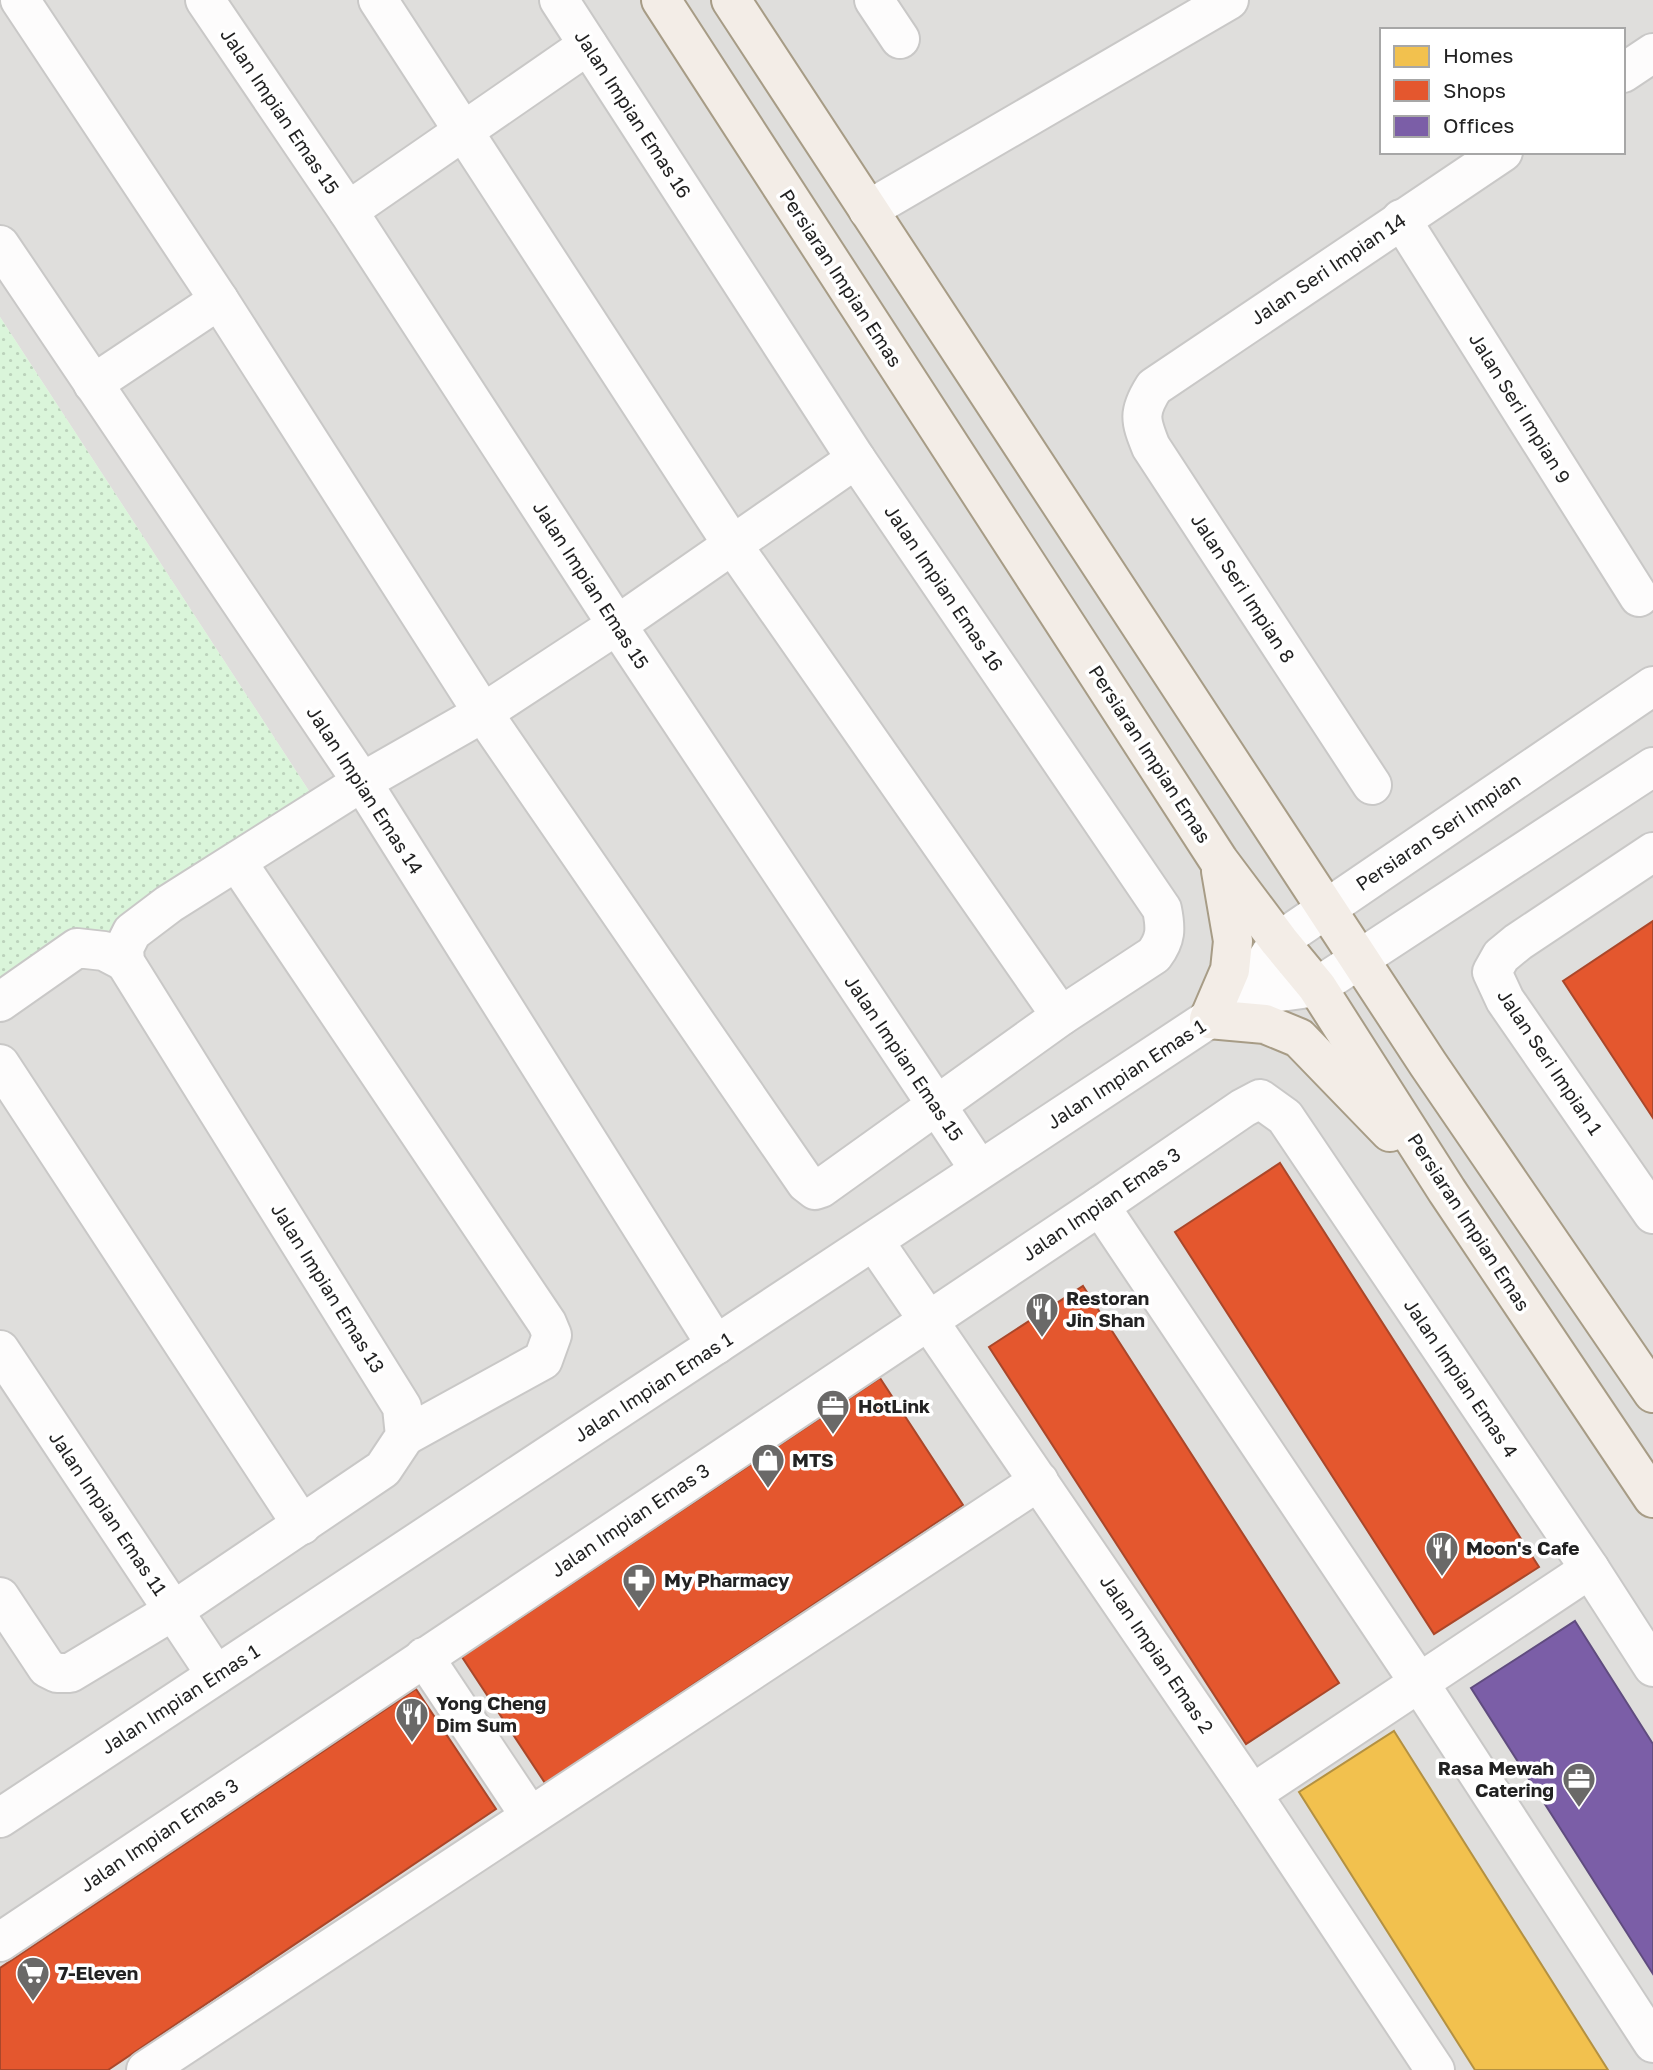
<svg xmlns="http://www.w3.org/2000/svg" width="1653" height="2070" font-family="'Golos Text',sans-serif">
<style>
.residential{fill:#dfdedc;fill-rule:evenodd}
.park{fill:url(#park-dots)}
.homes{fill:#f2c14e;stroke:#b49141;stroke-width:2}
.shops{fill:#e4572e;stroke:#aa472a;stroke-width:2}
.offices{fill:#7b5ea7;stroke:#604c7f;stroke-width:2}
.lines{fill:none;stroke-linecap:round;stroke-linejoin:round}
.minor-casing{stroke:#c9c8c7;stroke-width:42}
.major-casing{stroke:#a79c86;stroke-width:42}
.minor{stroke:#fdfcfc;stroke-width:38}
.major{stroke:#f3ede7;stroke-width:38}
.labels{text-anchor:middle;stroke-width:7;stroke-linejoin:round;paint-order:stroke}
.street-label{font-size:19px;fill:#222;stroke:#fff}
.poi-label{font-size:19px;font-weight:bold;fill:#222;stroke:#fff;text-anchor:start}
</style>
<defs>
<pattern id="park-dots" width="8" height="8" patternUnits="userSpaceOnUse" patternTransform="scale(1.75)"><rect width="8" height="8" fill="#daf5da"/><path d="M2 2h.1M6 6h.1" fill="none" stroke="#bbd2bb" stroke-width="1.8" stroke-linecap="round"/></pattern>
</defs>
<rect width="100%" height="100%" fill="#f0eeeb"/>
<path class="residential" d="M0,0H1653V2070H0V1009L311,794L0,317ZM1382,30H1623V152H1382Z"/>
<polygon class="park" points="0,317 311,794 0,1009"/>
<polygon class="homes" points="1394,1731 1608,2070 1475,2070 1299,1792"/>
<g class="shops">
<polygon points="1653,921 1653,1118 1563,981"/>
<polygon points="1280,1163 1539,1567 1434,1634 1175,1232"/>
<polygon points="1083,1286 1339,1683 1246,1744 989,1347"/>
<polygon points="880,1378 963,1505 545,1783 462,1657"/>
<polygon points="416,1689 496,1809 108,2070 0,2070 0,1968"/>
</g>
<polygon class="offices" points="1575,1621 1653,1744 1653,1974 1471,1688"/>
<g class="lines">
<defs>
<g id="minor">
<path d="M20,0L219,300L483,713L806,1183L815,1190L821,1188L1061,1016L1154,955C1166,939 1166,929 1162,909L856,459L559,0"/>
<polyline points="205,0 348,211 617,625 979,1169"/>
<polyline points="378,0 732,544 1061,1016"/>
<polyline points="874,0 900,39"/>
<polyline points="1623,73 1653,53"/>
<polyline points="868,210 1229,0"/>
<polyline points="348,211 588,45"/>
<polyline points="1401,219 1639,597"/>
<polyline points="0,245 362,782 716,1345"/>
<polyline points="93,384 219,300"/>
<path d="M1372,785L1151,447C1140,420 1138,412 1154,387L1503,152"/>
<polyline points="1653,852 1518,942 1501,956 1492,972 1505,1000 1653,1214"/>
<polyline points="237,862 547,1323 552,1335 543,1360 405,1436"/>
<polyline points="1242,997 1279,941 1653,686"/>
<polyline points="0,1002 77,948 104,951 125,962"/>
<polyline points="0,1064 302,1525"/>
<polyline points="1100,1206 1418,1681 1653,2043"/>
<polyline points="874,1241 1252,1794 1435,2070"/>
<polyline points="0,1350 216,1675"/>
<polyline points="0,1597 47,1668 57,1673 70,1673 173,1611 383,1469 405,1436 402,1407 125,962 124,948 132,932 169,904 362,782 483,713 617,625 856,459"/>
<polyline points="424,1657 530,1816"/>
<polyline points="1252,1794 1590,1569"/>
<polyline points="0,1818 1242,997 1317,987 1653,767"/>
<polyline points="0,1942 1100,1206 1243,1108 1260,1099 1285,1117 1590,1569 1653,1667"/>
<polyline points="146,2070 1039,1481"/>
</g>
<g id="major">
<polyline points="661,0 1219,861 1279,941 1317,987 1447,1191 1653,1498"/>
<polyline points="731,0 1428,1064 1653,1393"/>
<polyline points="1221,871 1233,941 1230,970 1209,1019 1265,1024 1299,1038 1390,1132"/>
</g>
</defs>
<use href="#minor" class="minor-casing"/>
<use href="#major" class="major-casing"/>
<use href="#minor" class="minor"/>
<use href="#major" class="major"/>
</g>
<defs>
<symbol id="restaurant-pin" viewBox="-11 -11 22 30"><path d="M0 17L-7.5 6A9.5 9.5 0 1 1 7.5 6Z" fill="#6a6968" stroke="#fff"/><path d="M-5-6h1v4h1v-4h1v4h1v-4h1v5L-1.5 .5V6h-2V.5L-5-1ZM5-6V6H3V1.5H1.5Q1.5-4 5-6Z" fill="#fff"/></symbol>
<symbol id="office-pin" viewBox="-11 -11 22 30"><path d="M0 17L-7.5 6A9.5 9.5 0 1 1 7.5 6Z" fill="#6a6968" stroke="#fff"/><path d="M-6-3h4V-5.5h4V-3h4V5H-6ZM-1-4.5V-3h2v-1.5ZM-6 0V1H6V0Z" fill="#fff"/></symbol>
<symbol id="shop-pin" viewBox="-11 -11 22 30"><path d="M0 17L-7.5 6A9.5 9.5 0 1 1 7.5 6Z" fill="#6a6968" stroke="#fff"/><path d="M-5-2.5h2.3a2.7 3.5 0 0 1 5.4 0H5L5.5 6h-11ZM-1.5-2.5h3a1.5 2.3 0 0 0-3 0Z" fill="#fff"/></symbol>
<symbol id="pharmacy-pin" viewBox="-11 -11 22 30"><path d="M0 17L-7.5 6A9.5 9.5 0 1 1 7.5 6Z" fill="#6a6968" stroke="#fff"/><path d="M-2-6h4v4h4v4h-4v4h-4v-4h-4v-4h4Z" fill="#fff"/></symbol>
<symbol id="supermarket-pin" viewBox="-11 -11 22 30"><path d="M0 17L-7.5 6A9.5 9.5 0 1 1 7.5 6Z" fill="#6a6968" stroke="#fff"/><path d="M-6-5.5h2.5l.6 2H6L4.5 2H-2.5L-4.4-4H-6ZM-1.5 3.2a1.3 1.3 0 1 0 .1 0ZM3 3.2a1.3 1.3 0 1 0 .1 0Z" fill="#fff"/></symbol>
</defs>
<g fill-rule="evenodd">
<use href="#restaurant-pin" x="1023" y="1290" width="38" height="52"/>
<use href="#office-pin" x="814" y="1387" width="38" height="52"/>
<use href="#shop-pin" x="749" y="1441" width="38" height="52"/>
<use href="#restaurant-pin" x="1423" y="1529" width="38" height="52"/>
<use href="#pharmacy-pin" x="620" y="1561" width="38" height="52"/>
<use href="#restaurant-pin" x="393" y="1695" width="38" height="52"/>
<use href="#office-pin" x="1560" y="1760" width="38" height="52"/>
<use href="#supermarket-pin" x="14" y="1954" width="38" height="52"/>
</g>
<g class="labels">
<g class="street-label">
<text transform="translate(280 111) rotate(56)" y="7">Jalan Impian Emas 15</text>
<text transform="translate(633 114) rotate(57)" y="7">Jalan Impian Emas 16</text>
<text transform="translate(1328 269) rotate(-34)" y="7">Jalan Seri Impian 14</text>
<text transform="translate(841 278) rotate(57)" y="7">Persiaran Impian Emas</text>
<text transform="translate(1520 408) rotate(58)" y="7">Jalan Seri Impian 9</text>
<text transform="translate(591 585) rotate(57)" y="7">Jalan Impian Emas 15</text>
<text transform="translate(944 588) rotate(56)" y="7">Jalan Impian Emas 16</text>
<text transform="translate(1243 588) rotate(57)" y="7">Jalan Seri Impian 8</text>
<text transform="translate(1150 754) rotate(57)" y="7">Persiaran Impian Emas</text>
<text transform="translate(365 790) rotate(57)" y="7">Jalan Impian Emas 14</text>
<text transform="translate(1438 832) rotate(-34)" y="7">Persiaran Seri Impian</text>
<text transform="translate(904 1058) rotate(56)" y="7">Jalan Impian Emas 15</text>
<text transform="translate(1550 1062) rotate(56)" y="7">Jalan Seri Impian 1</text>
<text transform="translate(1126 1074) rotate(-33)" y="7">Jalan Impian Emas 1</text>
<text transform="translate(1101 1204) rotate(-34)" y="7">Jalan Impian Emas 3</text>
<text transform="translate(1469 1222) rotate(57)" y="7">Persiaran Impian Emas</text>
<text transform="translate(328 1288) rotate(58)" y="7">Jalan Impian Emas 13</text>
<text transform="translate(1461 1378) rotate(56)" y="7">Jalan Impian Emas 4</text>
<text transform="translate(653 1387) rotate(-33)" y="7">Jalan Impian Emas 1</text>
<text transform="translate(108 1513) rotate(56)" y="7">Jalan Impian Emas 11</text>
<text transform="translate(630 1520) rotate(-34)" y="7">Jalan Impian Emas 3</text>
<text transform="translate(1157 1654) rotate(56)" y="7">Jalan Impian Emas 2</text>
<text transform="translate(180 1699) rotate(-33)" y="7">Jalan Impian Emas 1</text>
<text transform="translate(159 1835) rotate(-34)" y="7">Jalan Impian Emas 3</text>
</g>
<g class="poi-label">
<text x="1066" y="1305">Restoran<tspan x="1066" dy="22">Jin Shan</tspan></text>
<text x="858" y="1413">HotLink</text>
<text x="792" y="1467">MTS</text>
<text x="1466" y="1555">Moon's Cafe</text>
<text x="664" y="1587">My Pharmacy</text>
<text x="436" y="1710">Yong Cheng<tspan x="436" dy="22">Dim Sum</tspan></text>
<text x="1554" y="1775" text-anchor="end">Rasa Mewah<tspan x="1554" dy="22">Catering</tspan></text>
<text x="58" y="1980">7-Eleven</text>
</g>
</g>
<rect x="1380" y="28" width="245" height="126" fill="#ffffff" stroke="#a7a7a7" stroke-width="2"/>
<rect x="1394" y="46" width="35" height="21" fill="#f2c14e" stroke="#a7a7a7" stroke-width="2"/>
<text x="1443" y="63" font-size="21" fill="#222222">Homes</text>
<rect x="1394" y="80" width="35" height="21" fill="#e4572e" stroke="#a7a7a7" stroke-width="2"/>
<text x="1443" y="98" font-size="21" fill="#222222">Shops</text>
<rect x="1394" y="116" width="35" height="21" fill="#7b5ea7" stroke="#a7a7a7" stroke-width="2"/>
<text x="1443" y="133" font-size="21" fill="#222222">Offices</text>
</svg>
